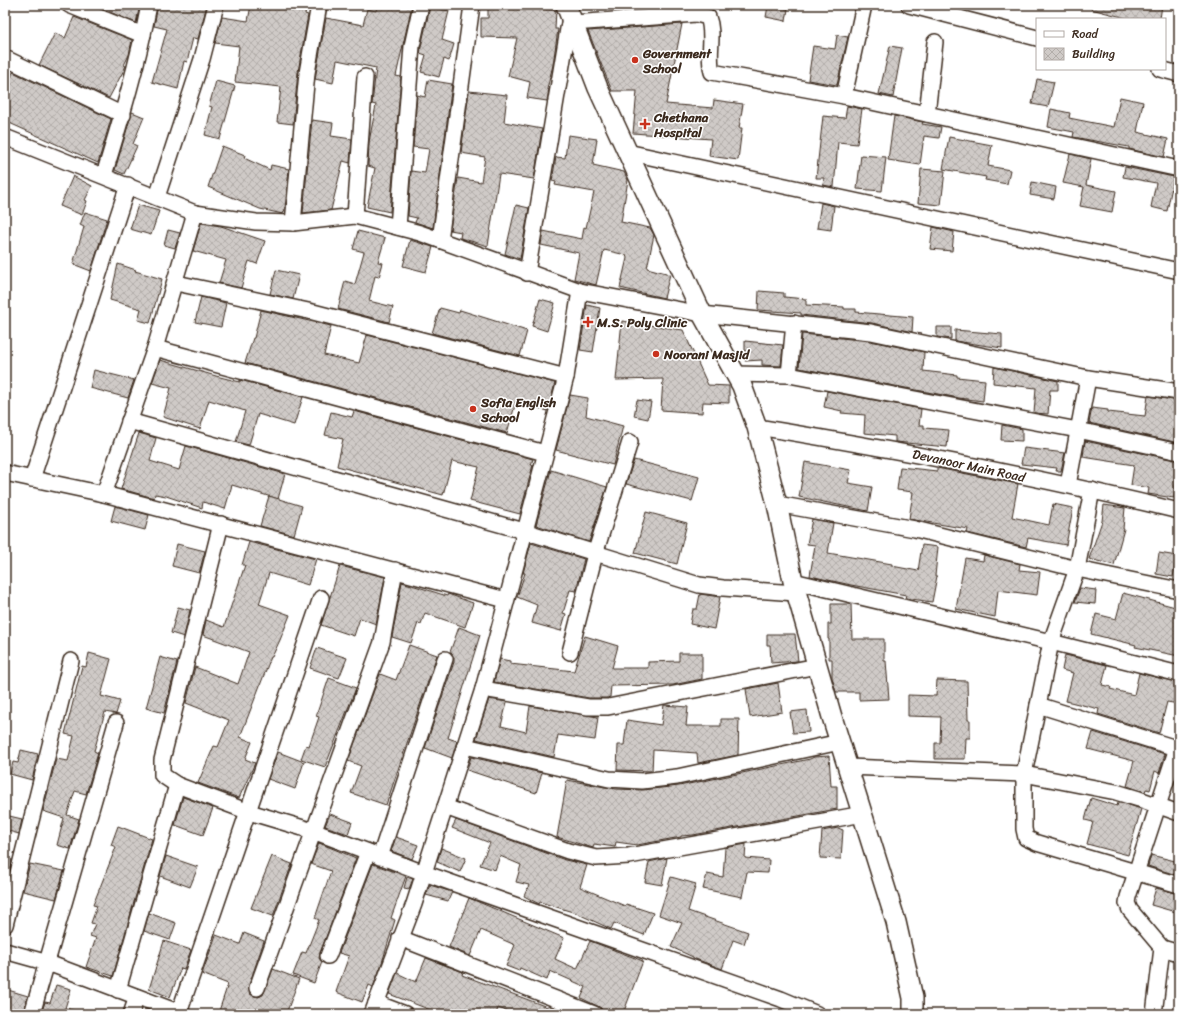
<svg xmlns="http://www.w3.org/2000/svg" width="1184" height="1019" font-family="Sriracha,sans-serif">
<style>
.building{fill:url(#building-cross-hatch);stroke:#3b2a1e}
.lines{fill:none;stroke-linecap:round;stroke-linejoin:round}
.minor-casing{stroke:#3b2a1e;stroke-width:18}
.tertiary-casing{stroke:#3b2a1e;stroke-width:22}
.minor{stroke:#fff;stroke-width:15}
.tertiary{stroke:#fff;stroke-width:19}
.poi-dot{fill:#c8321e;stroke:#fff;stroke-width:1.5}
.labels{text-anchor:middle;stroke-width:3;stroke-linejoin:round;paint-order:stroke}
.poi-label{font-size:13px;font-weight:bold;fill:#3b2a1e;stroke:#fff;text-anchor:start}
.street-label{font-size:13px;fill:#3b2a1e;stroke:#fff}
</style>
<defs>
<pattern id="building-cross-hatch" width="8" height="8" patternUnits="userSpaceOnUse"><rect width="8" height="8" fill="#cfcac7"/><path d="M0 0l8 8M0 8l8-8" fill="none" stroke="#b3aeaa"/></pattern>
</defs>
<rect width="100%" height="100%" fill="#fff"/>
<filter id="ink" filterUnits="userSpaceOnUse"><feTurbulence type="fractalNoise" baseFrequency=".025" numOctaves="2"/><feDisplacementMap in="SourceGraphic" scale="8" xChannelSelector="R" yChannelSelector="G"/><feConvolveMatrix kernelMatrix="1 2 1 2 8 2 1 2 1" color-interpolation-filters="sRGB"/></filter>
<g filter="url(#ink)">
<g class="building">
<polygon points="93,5 140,5 136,23"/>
<polygon points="158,5 207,5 198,39 193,38 187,62 184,61 178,89 152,82 167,29 154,26"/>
<polygon points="251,5 307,5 305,14 308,15 298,72 293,124 277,122 281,87 235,82 239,46 215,43 222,17 248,21"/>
<polygon points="377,5 412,5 396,76 401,77 390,212 367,207 375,168 368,166 369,142 376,105 372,104 376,68 337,60 333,83 315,79 326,18 363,25 367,9 376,11"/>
<polygon points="501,5 546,5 546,9 556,10 555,29 558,29 553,65 547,89 549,89 547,101 527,98 530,82 508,76 517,38 481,37 481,18 488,18 488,7 500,8"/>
<polygon points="617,5 646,5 646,9 617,11"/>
<polygon points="1092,5 1162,5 1160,19 1130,19 1091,9"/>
<polygon points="768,6 788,9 786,21 766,17"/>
<polygon points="430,7 449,11 442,40 454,44 449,61 444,59 439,77 421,72 426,55 420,53 421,47"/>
<polygon points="74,17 132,40 129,55 124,65 126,66 109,98 39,65 55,33 65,38"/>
<polygon points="682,24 666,104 713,108 714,100 743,104 739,128 742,128 738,160 709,156 711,139 633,133 637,91 612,91 588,31"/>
<polygon points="837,35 848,37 837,85 808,80 813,46 835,49"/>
<polygon points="890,46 902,48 893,97 879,94"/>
<polygon points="13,72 111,119 98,163 5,121 5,89"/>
<polygon points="1037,79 1054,82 1048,107 1032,104"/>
<polygon points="428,80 452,84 433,228 415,222 417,218 408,216 411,171 425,173 429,149 413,147 417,95 425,97"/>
<polygon points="216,81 235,86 220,139 205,135 212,107 209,106"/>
<polygon points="469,91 507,95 504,122 542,129 534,179 499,174 488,246 460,238 461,232 450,230 458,178 481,182 485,157 461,153"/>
<polygon points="1120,97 1143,102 1137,132 1168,139 1164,157 1129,149 1129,147 1073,137 1074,132 1048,127 1051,109 1070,113 1069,118 1114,127"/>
<polygon points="847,106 862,109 857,144 838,142 834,187 823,185 824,178 816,178 823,116 845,118"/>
<polygon points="132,112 144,117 133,144 137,146 124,174 115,170"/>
<polygon points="894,116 923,122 922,124 941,127 939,138 924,136 920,165 888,160"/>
<polygon points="312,120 333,123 331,136 352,139 350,163 343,161 331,210 303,213"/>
<polygon points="568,135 597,139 593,165 624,172 628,180 621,222 650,228 654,235 647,268 670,274 664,298 620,288 627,258 626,255 604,250 596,285 574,279 579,253 541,245 543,231 582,239 584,227 586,228 594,192 555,185 556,182 552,181 556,157 565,158"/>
<polygon points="949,137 992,145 988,166 1010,170 1007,184 985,180 986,177 943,169"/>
<polygon points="222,146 245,155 244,158 270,170 271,165 289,169 285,209 283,214 260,209 208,187"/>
<polygon points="1070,154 1091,159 1086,185 1116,191 1112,212 1080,206 1084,187 1063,183"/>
<polygon points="861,155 886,157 882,191 857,189"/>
<polygon points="1125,167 1174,177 1167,211 1151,207 1156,183 1123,177"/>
<polygon points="921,169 945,171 941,205 918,203"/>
<polygon points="73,176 92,186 85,200 87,201 82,215 60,206"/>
<polygon points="1032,182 1056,187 1054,199 1030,195"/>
<polygon points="821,203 834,206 831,230 817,228"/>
<polygon points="138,205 159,211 151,235 130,229"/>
<polygon points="516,205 529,208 520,259 505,254"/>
<polygon points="85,212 107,219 91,271 73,264 84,227 80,225"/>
<polygon points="201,223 221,226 265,241 257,264 249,261 241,288 219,283 226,260 193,251"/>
<polygon points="933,227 954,232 952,251 930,249"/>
<polygon points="168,230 180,233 175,248 164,245"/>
<polygon points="358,231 385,238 378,262 383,263 379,277 375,276 369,301 393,307 389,322 338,309 345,281 355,284 364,252 353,249"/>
<polygon points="410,240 433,247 426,272 403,266"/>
<polygon points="118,264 136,270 135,271 162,279 150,323 138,320 141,309 110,300"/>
<polygon points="276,270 299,275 293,299 270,294"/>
<polygon points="759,291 784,293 784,297 806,299 806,305 844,307 844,309 856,309 856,312 913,317 912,332 872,323 801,315 801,313 758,310"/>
<polygon points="201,297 226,303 221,327 195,322"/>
<polygon points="540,299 555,303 547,331 532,326"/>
<polygon points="587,305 600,308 593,352 580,350"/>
<polygon points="440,308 459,313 460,310 527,331 520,356 432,333"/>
<polygon points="261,310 331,326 324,355 359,363 367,335 555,383 548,411 516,402 507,433 245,363 253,338 254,338"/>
<polygon points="622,321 683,330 708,385 729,386 729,403 703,402 702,413 661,410 663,379 616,380"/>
<polygon points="937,327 951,327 951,339 937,337"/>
<polygon points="955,330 1002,334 1002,348 955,341"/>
<polygon points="802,334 870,341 924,352 923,371 957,375 957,377 985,380 983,401 959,398 799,368"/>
<polygon points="745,341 783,345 781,366 762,365 762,360 745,361"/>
<polygon points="160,360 216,376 240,382 240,380 303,397 294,425 258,414 249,445 236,442 245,411 209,400 200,429 163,417 171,388 152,383"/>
<polygon points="994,367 1058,381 1058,390 1050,390 1048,414 1034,413 1036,388 993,383"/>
<polygon points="94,370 134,380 128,398 90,388"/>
<polygon points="827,391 921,409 919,425 924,425 924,428 949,430 947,447 896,442 895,442 895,436 864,433 865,415 841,413 842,411 824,407"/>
<polygon points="570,395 588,398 586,416 623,426 613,465 556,450"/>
<polygon points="1148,396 1179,401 1179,443 1089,423 1092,408 1108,410 1108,412 1145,416"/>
<polygon points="637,400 651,402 648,419 634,416"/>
<polygon points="354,411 533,459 531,465 533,465 520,514 470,501 479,467 452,461 443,495 337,466 343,439 325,435 331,412 352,417"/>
<polygon points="1002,425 1022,429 1022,441 1001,440"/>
<polygon points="139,433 156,438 150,461 179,470 186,446 285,474 278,499 232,485 225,509 203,502 202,508 166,496 155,494 154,498 121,489"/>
<polygon points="1085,441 1179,461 1179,478 1176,478 1174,498 1148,494 1149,488 1131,485 1134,465 1083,457"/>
<polygon points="1024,448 1065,453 1061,471 1056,471 1057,468 1021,464"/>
<polygon points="634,460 699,477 692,501 626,484"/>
<polygon points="805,462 851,470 848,483 872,487 868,511 799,497"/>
<polygon points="900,467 937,471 937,468 1018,484 1012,517 1049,525 1053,504 1073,508 1066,545 1028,538 1026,547 967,533 968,529 909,519 913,492 897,490"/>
<polygon points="551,470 607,487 589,542 536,525"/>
<polygon points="269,496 302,506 294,535 260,526"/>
<polygon points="1104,505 1125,508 1123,529 1124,529 1114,565 1089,559 1102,521"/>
<polygon points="115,506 149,515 145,530 111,521"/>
<polygon points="646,512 687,523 677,564 635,553"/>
<polygon points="812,519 833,523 828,553 892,564 892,566 918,571 922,545 938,547 935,576 937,576 932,602 905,598 906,595 851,585 810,576 815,545 807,544"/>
<polygon points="249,542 316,559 308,585 269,573 259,604 290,615 280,640 272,657 271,657 240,737 252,742 245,759 255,763 239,798 198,783 214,746 218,747 229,720 186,703 195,667 238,684 249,652 203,635 206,620 224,627 245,565 242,565"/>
<polygon points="531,543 584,559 576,591 570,590 563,613 566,614 561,631 532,623 537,605 517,597 525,573 523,573"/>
<polygon points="177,544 205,551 199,573 172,566"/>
<polygon points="1159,553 1177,556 1173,577 1156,574"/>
<polygon points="984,555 1020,564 1019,570 1040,572 1037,595 998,590 995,617 956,609 965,558 983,561"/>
<polygon points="340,566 385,577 376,624 360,618 354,636 321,625"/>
<polygon points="402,582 447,596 448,594 473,603 465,627 425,613 421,624 418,623 411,643 392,637"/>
<polygon points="1080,588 1096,590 1095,604 1075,602"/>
<polygon points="1123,593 1179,608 1179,656 1135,647 1136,645 1091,634 1096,614 1116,619"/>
<polygon points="700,594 720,597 714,629 690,624 693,609 697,609"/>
<polygon points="831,604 851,604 852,639 884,639 884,661 886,661 889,699 859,700 859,692 836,692 832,678 832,659 829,659 829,639 828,639 828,624 831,624"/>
<polygon points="178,607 190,610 184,637 171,633"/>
<polygon points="459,627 480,635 448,738 457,741 452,758 425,748 454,662 454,657 450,652"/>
<polygon points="767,634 795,634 798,661 771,663 770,645 767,645"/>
<polygon points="585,636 618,646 612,668 648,668 648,662 679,661 679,653 702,653 702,679 673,685 611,686 610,697 607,698 589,698 494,682 500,659 510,661 510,664 574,671"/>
<polygon points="409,645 437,655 386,805 351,793 361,766 348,761 380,674 396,680"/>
<polygon points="317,648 347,658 339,678 310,668"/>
<polygon points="89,653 111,659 101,696 120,701 116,714 105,712 94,751 98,753 86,794 75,791 67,815 79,819 70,849 57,845 64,818 43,811 56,759 68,761 74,736 65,734 82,666 86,667"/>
<polygon points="1065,655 1107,665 1102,685 1111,687 1110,689 1134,695 1139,673 1179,683 1179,704 1167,702 1159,733 1098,714 1099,709 1066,701 1073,673 1062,670"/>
<polygon points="160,657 177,662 164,713 146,708"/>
<polygon points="329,678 356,688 325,767 301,759 306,745 309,746 319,717 316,716"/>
<polygon points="937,680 967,681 968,720 970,720 970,738 966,738 965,759 935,759 935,743 940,743 941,717 908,716 908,695 936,696"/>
<polygon points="778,683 782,712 750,717 746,689"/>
<polygon points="489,699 507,702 501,726 526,732 530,706 598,717 595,740 558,735 554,757 476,739"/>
<polygon points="664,705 688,707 686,726 721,726 721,719 739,719 738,755 698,763 697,753 653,750 652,771 617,770 618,745 624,745 627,720 661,725"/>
<polygon points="807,710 809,732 793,733 790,712"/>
<polygon points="1093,732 1165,754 1159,773 1155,771 1150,790 1146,789 1145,792 1127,786 1134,761 1088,749"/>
<polygon points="21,750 38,754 32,780 10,774 13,762 18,763"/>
<polygon points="278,752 304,762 295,789 268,779"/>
<polygon points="829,756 831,786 837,786 837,809 693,835 681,836 681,837 637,845 616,842 615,847 594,844 593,848 557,837 567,780 616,789 643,790 679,786 810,759 814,757"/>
<polygon points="471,757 542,773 536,793 467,770"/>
<polygon points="183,797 213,808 203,835 175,825"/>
<polygon points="1091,798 1117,806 1118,803 1123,803 1141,809 1128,855 1087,844 1093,822 1085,820"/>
<polygon points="330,814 352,822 348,834 325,826"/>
<polygon points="5,815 22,819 19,834 5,830"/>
<polygon points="456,820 565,860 587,865 580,887 625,906 626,904 653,913 644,935 614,923 611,929 576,913 540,902 539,904 524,896 529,885 516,882 521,865 500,856 495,870 480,865 490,843 452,828"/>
<polygon points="118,826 152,839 113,976 86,967 96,938 90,936 95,924 91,923 97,906 93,905 116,847 111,845"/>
<polygon points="838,828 843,830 841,859 820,858 822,831"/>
<polygon points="396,837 418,845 412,859 391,851"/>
<polygon points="319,843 356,858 320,953 319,958 322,962 314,983 293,975 302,952 306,953 319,920 315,918 331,871 311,864"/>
<polygon points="746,844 745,858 769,860 768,873 747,872 742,897 703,889 707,874 723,877 725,848"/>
<polygon points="441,848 466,858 460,872 437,862"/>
<polygon points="1151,855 1179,862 1179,876 1148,866"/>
<polygon points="166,856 198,867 190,887 160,876"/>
<polygon points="272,856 292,864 273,916 251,908"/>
<polygon points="5,858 12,860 5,887"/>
<polygon points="667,858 662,885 645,882 649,862"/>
<polygon points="30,864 64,871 56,899 23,891"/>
<polygon points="373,864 406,876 391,918 395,920 381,966 373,987 369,985 362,1002 336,992 349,956 339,953"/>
<polygon points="407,877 413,879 409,889 404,888"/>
<polygon points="671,877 696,884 688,911 748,932 744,944 733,940 722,969 693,958 693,957 671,947 682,923 659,915"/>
<polygon points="430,885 452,892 448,901 426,895"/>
<polygon points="1156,888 1179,894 1179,913 1151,905"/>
<polygon points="469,898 564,938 555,959 577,969 590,941 643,961 623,1014 603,1014 601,1008 581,998 586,987 550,971 547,980 520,968 519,971 506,966 515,945 481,930 470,956 449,947"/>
<polygon points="149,913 176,923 170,940 144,931"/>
<polygon points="244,933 264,941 249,985 250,994 258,997 263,995 273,969 299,979 286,1014 218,1014 228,984 202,974 216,935 240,944"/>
<polygon points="164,941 191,950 184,969 181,968 170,997 149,989"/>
<polygon points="426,958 463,972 462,975 566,1014 515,1014 498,1008 496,1014 441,1014 389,994 397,973 416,982"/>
<polygon points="56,985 71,989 65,1008 76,1011 75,1014 41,1014 45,1002 50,1003"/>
<polygon points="8,990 28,996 23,1014 5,1014 5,998"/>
</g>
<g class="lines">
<defs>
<g id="minor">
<polyline points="69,5 143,35"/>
<polyline points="909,5 1037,38"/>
<path d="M573,23L696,14L708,17C715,35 707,54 712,72L844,96L1179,169"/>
<polyline points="5,58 123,115"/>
<polyline points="1160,69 1179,74"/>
<polyline points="844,96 864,5"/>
<polyline points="927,114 935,42"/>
<polyline points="5,137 195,213 256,222 293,223 355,216 420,233 580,291 702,314 871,332 1088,378 1179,392"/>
<polyline points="627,152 1179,271"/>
<path d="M104,175C121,119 138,63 149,5"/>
<polyline points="157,197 202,59 216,5"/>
<polyline points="355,216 365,77"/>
<polyline points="293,223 307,73 319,5"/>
<polyline points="398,227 412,46 421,5"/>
<polyline points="440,240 472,5"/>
<polyline points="527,273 570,17"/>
<polyline points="176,283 313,312 566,377"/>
<polyline points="155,348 545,453"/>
<polyline points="735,374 789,375 1078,430 1179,452"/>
<polyline points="789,375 794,323"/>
<polyline points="129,421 524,531 699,585 723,588 796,593"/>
<path d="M757,427C898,450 1039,477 1179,511"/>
<polyline points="5,473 104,494 506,600"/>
<polyline points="32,479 128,185"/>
<polyline points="1068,485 1088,378"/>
<polyline points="104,494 155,348 195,213"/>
<polyline points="777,504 915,529 1077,569 1179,590"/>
<polyline points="221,524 162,760 162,775 177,785 249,812 313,831 424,873 781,999 817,1014"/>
<polyline points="793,581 1051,642 1077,569 1092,490"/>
<polyline points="570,652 595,554 630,442"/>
<polyline points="1179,674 1051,642 1024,774 1024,829 1026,838 1037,843 1179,885"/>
<polyline points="483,689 588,707 608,707 817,666"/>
<polyline points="1038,705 1179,749"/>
<polyline points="465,746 609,779 642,781 677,777 840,742"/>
<polyline points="848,767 1024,774 1116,792 1139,799 1179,813"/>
<polyline points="445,807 568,851 596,858 629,856 863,814"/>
<polyline points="380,857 445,659"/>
<polyline points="5,925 71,661"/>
<polyline points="400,938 594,1014"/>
<polyline points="1162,948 1179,953"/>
<polyline points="5,951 48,963 183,1014"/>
<polyline points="328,956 368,852"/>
<polyline points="257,988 382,642 395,570"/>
<polyline points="118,990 177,785"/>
<polyline points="376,1003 405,1014"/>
<polyline points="179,1013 321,598"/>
<polyline points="32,1014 116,723"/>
<polyline points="131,1014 137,997"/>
<polyline points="372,1014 414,904 483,689 566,377 580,291"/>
<polyline points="1154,1014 1162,948 1130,910 1127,903 1128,897 1177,748"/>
</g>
<polyline id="tertiary" points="566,5 598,88 702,314 742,386 757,427 777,504 793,581 832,717 896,922 913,998 913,1014"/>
</defs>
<use href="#minor" class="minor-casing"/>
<use href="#tertiary" class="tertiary-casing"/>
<use href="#minor" class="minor"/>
<use href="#tertiary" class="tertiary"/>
</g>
</g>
<g class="poi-dot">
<circle cx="635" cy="60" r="4"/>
<path d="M643 118h4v4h4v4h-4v4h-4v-4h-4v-4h4z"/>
<path d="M586 316h4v4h4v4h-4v4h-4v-4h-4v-4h4z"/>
<circle cx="656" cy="354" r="4"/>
<circle cx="473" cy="409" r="4"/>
</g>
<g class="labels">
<g class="poi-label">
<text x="643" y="58">Government<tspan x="643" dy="15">School</tspan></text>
<text x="654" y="122">Chethana<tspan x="654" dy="15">Hospital</tspan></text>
<text x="597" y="327">M.S. Poly Clinic</text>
<text x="664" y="359">Noorani Masjid</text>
<text x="481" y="407">Sofia English<tspan x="481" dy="15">School</tspan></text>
</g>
<g class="street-label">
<text transform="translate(969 465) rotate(12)" y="5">Devanoor Main Road</text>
</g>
</g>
<rect width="1184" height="1019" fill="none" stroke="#fff" stroke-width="20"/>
<rect x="10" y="10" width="1164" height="999" fill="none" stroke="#3b2a1e" stroke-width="1.5" filter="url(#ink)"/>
<rect x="1036" y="18" width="130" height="52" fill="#ffffff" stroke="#b1aaa5"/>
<rect x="1044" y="31" width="20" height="6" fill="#ffffff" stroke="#b1aaa5"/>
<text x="1072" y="38" font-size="12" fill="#3b2a1e">Road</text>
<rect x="1044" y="48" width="20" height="12" fill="url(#building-cross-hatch)" stroke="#b1aaa5"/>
<text x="1072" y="58" font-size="12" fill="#3b2a1e">Building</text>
</svg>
